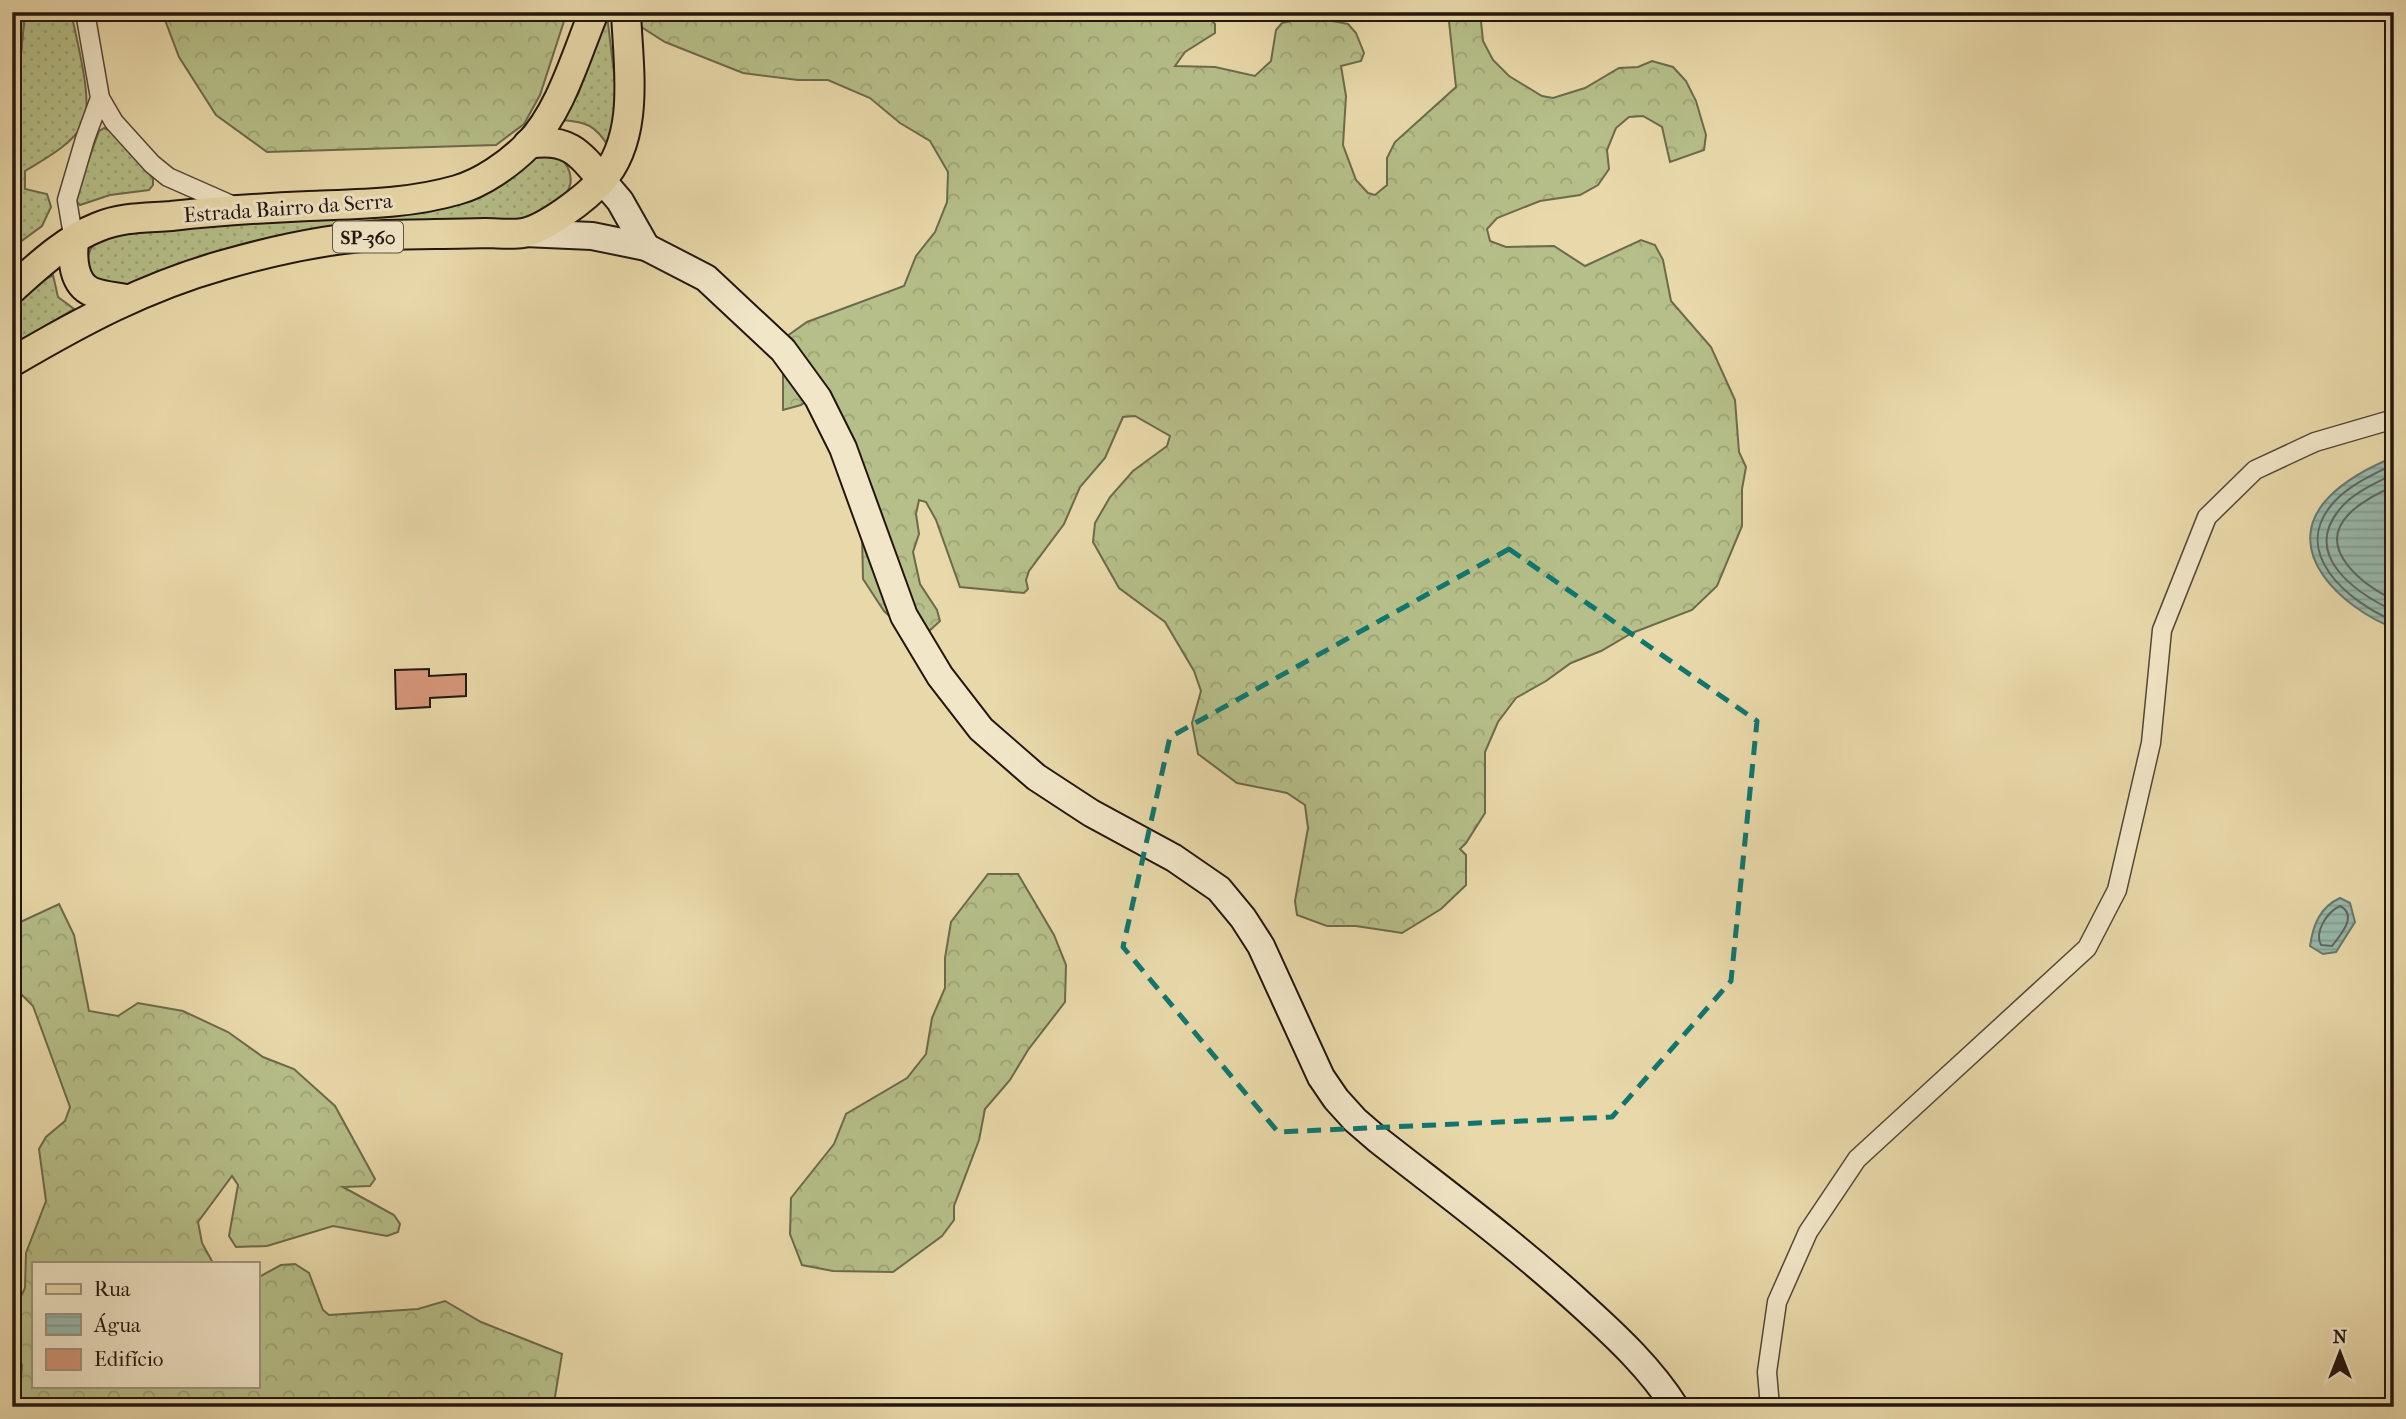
<svg xmlns="http://www.w3.org/2000/svg" width="2406" height="1419" font-family="'IM FELL French Canon',serif">
<style>
.grass{fill:url(#grass-dots);stroke:#6c6a4c;stroke-width:2}
.forest{fill:url(#forest-crowns);stroke:#6c6a4c;stroke-width:2}
.water{fill:url(#water-rules);stroke:#69786e;stroke-width:2}
.lines{fill:none;stroke-linecap:round;stroke-linejoin:round}
.shore{stroke:#5d685e;stroke-width:2}
.building{fill:#d6967a;stroke:#23160f;stroke-width:2}
.minor-casing{stroke:#544736;stroke-width:21}
.secondary-casing{stroke:#23160f;stroke-width:30}
.primary-casing{stroke:#23160f;stroke-width:32}
.minor{stroke:#f1e6c8;stroke-width:18}
.secondary{stroke:#f1e6c8;stroke-width:26}
.primary{stroke:#e9d9aa;stroke-width:28}
.marked{fill:none;stroke:#0f766e;stroke-width:5;stroke-dasharray:14 9;stroke-linejoin:round}
.labels{text-anchor:middle;stroke-width:6;stroke-linejoin:round;paint-order:stroke}
.shield{fill:#f1e6c8;stroke:#615446;stroke-width:2}
.shield-label{font-size:19px;font-weight:bold;fill:#23160f}
.street-label{font-size:21px;fill:#23160f;stroke:#f1e6c8}
</style>
<defs>
<pattern id="grass-dots" width="8" height="8" patternUnits="userSpaceOnUse" patternTransform="scale(1.75)"><rect width="8" height="8" fill="#b6bf89"/><path d="M2 2h.1M6 6h.1" fill="none" stroke="#9ca375" stroke-width="1.8" stroke-linecap="round"/></pattern>
<pattern id="forest-crowns" width="20" height="18" patternUnits="userSpaceOnUse" patternTransform="scale(1.75)"><rect width="20" height="18" fill="#b6bf89"/><path d="M2 6a3 3 0 1 1 6 0M12 15a3 3 0 1 1 6 0" fill="none" stroke="#9ca375"/></pattern>
<pattern id="water-rules" width="6" height="5" patternUnits="userSpaceOnUse" patternTransform="scale(1.75)"><rect width="6" height="5" fill="#97baad"/><path d="M0 2.5h6" fill="none" stroke="#829f94"/></pattern>
</defs>
<rect width="100%" height="100%" fill="#e9d9aa"/>
<filter id="stains"><feTurbulence type="fractalNoise" baseFrequency=".00286" numOctaves="4"/><feColorMatrix values="0 0 0 0 .2 0 0 0 0 .09 0 0 0 0 .02 0 0 0 .5 -.17"/></filter>
<radialGradient id="worn" r=".72"><stop offset=".6" stop-color="#630" stop-opacity="0"/><stop offset="1" stop-color="#630" stop-opacity=".3"/></radialGradient>
<g class="grass">
<path d="M25,12H71C76,38 94,102 83,124C73,144 43,160 25,171V189L47,194L51,207L42,226L12,248V147Z"/>
<path d="M607,15L620,123L609,147C595,125 587,122 562,120L578,94Z"/>
<polygon points="104,128 111,131 153,178 153,185 149,190 110,195 80,205 77,202 77,192 99,131"/>
<path d="M558,154C594,193 546,209 517,222L116,292L89,275C82,247 98,237 122,230L429,207L531,155Z"/>
<polygon points="53,275 58,297 74,309 12,345 12,300 28,288"/>
</g>
<g class="forest">
<polygon points="12,12 25,12 12,147"/>
<polygon points="162,12 567,12 540,95 524,124 496,145 267,152 216,115 179,57"/>
<polygon points="630,12 1205,12 1215,24 1215,33 1185,52 1175,66 1215,67 1255,76 1271,61 1276,30 1282,23 1311,17 1348,24 1356,33 1364,53 1361,61 1341,66 1346,96 1343,145 1356,180 1368,193 1375,195 1387,185 1387,158 1395,142 1456,87 1448,12 1480,12 1483,41 1493,60 1509,76 1542,96 1553,98 1585,88 1619,68 1638,67 1652,61 1673,67 1686,81 1696,101 1706,135 1704,150 1670,162 1662,127 1643,116 1629,117 1616,128 1607,150 1609,169 1598,185 1580,195 1540,201 1497,218 1487,229 1490,241 1506,247 1554,246 1585,266 1641,240 1655,245 1663,260 1671,301 1711,347 1735,400 1739,452 1746,467 1742,489 1742,526 1717,586 1692,610 1632,633 1601,651 1571,663 1546,681 1516,698 1498,722 1485,752 1485,813 1466,843 1460,849 1466,855 1466,885 1441,909 1402,933 1356,926 1327,926 1297,915 1295,901 1308,828 1305,805 1287,793 1237,783 1198,754 1192,723 1201,691 1194,671 1165,622 1119,588 1093,542 1095,523 1110,497 1133,471 1167,446 1170,436 1135,416 1123,417 1105,458 1080,487 1064,524 1029,571 1026,580 1028,589 1024,593 960,587 936,520 926,502 919,500 916,514 919,534 913,552 920,584 937,610 940,621 927,633 911,636 884,611 863,579 861,490 819,392 801,405 783,410 783,339 807,322 904,286 916,256 935,232 947,202 948,172 930,141 900,123 870,98 828,80 798,80 743,73 665,42 635,23"/>
<polygon points="988,874 1018,874 1054,935 1066,965 1065,1002 1028,1050 1010,1080 985,1109 979,1140 954,1206 954,1220 942,1236 893,1272 833,1271 802,1265 790,1234 791,1198 834,1144 846,1114 907,1078 926,1054 932,1018 945,988 945,958 951,922"/>
<polygon points="59,904 74,935 89,1011 118,1016 138,1003 183,1011 228,1032 263,1057 294,1069 335,1106 375,1179 370,1186 343,1187 394,1215 400,1224 398,1232 387,1236 333,1226 267,1246 236,1247 229,1236 238,1185 232,1176 198,1222 202,1243 213,1263 33,1263 33,1386 257,1386 257,1278 281,1265 295,1264 309,1273 323,1310 329,1315 418,1309 445,1301 481,1322 562,1354 554,1403 557,1407 25,1407 20,1393 22,1365 12,1350 12,1315 25,1288 26,1253 46,1201 39,1149 46,1137 65,1121 70,1107 33,1006 12,985 14,925"/>
</g>
<g class="water">
<path d="M2394,457V628C2344,609 2276,550 2330,496C2347,479 2372,466 2394,457Z"/>
<path d="M2340,898L2350,903L2355,922L2336,952L2323,954L2310,946C2313,925 2320,907 2340,898Z"/>
</g>
<g class="lines">
<g class="shore">
<path d="M2394,464C2374,474 2349,485 2334,502C2288,553 2349,602 2394,621"/>
<path d="M2394,474C2376,483 2352,493 2339,510C2302,556 2356,593 2394,611"/>
<path d="M2394,486C2378,493 2360,502 2348,515C2315,550 2365,586 2394,600"/>
<path d="M2340,906C2358,915 2341,935 2332,946L2321,945C2314,932 2327,912 2340,906Z"/>
</g>
</g>
<polygon class="building" points="429,669 429,676 466,674 466,696 430,698 430,707 396,709 395,670"/>
<g class="lines">
<defs>
<g id="minor">
<polyline points="85,12 100,98 114,122 152,164 168,177 236,207"/>
<polyline points="74,241 67,200 85,139 100,98"/>
<polyline points="1770,1407 1767,1372 1777,1302 1808,1232 1857,1159 2087,948 2117,890 2151,743 2162,630 2207,517 2255,470 2315,442 2394,419"/>
</g>
<g id="secondary">
<polyline points="602,180 620,201 646,247"/>
<path d="M524,233L592,236L646,247L706,278L783,350L818,398L843,448L904,616L940,676L981,729L1036,777L1091,813L1174,858L1219,889L1243,918L1261,946L1321,1077L1336,1099L1355,1120L1377,1139C1447,1194 1519,1247 1585,1308C1618,1338 1651,1369 1675,1407"/>
</g>
<g id="primary">
<path d="M528,144C567,137 579,152 602,180"/>
<path d="M74,241C72,258 73,284 92,292C102,296 116,297 126,299"/>
<path d="M12,289C38,266 65,240 98,227C122,217 146,218 171,216C217,211 263,208 309,206C358,204 409,204 457,190C482,183 509,164 528,145C561,111 576,55 594,12"/>
<path d="M12,362C82,321 145,287 223,265C275,250 331,238 385,235C418,234 452,234 485,233C497,233 511,235 523,233C545,229 586,198 601,181C641,137 628,66 626,12"/>
</g>
</defs>
<use href="#minor" class="minor-casing"/>
<use href="#secondary" class="secondary-casing"/>
<use href="#primary" class="primary-casing"/>
<use href="#minor" class="minor"/>
<use href="#secondary" class="secondary"/>
<use href="#primary" class="primary"/>
</g>
<path class="marked" d="M1509,549L1757,721L1731,981L1612,1117L1278,1132L1123,947L1170,737Z"/>
<g class="labels">
<rect class="shield" x="333" y="221.5" width="70" height="31" rx="5"/>
<g class="shield-label">
<text x="368" y="244">SP-360</text>
</g>
<g class="street-label">
<text transform="translate(288 208) rotate(-4)" y="7">Estrada Bairro da Serra</text>
</g>
</g>
<rect width="2406" height="1419" fill="none" stroke="#e9d9aa" stroke-width="42"/>
<rect x="14" y="14" width="2378" height="1391" fill="none" stroke="#23160f" stroke-width="3.5"/>
<rect x="21" y="21" width="2364" height="1377" fill="none" stroke="#23160f" stroke-width="2"/>
<rect x="32" y="1262" width="228" height="126" fill="#f1e6c8" stroke="#9f937e" stroke-width="2"/>
<rect x="46" y="1284" width="35" height="10" fill="#e9d9aa" stroke="#9f937e" stroke-width="2"/>
<text x="94" y="1296" font-size="21" fill="#23160f">Rua</text>
<rect x="46" y="1314" width="35" height="21" fill="url(#water-rules)" stroke="#9f937e" stroke-width="2"/>
<text x="94" y="1332" font-size="21" fill="#23160f">Água</text>
<rect x="46" y="1349" width="35" height="21" fill="#d6967a" stroke="#9f937e" stroke-width="2"/>
<text x="94" y="1366" font-size="21" fill="#23160f">Edifício</text>
<g transform="translate(2340 1353)" stroke="#f1e6c8" stroke-width="5" paint-order="stroke">
<path d="M0-5L12 26L0 18L-12 26Z" fill="#23160f"/>
<text y="-10" font-size="19" font-weight="bold" text-anchor="middle" fill="#23160f">N</text>
</g>
<rect width="100%" height="100%" filter="url(#stains)"/>
<rect width="100%" height="100%" fill="url(#worn)"/>
</svg>
